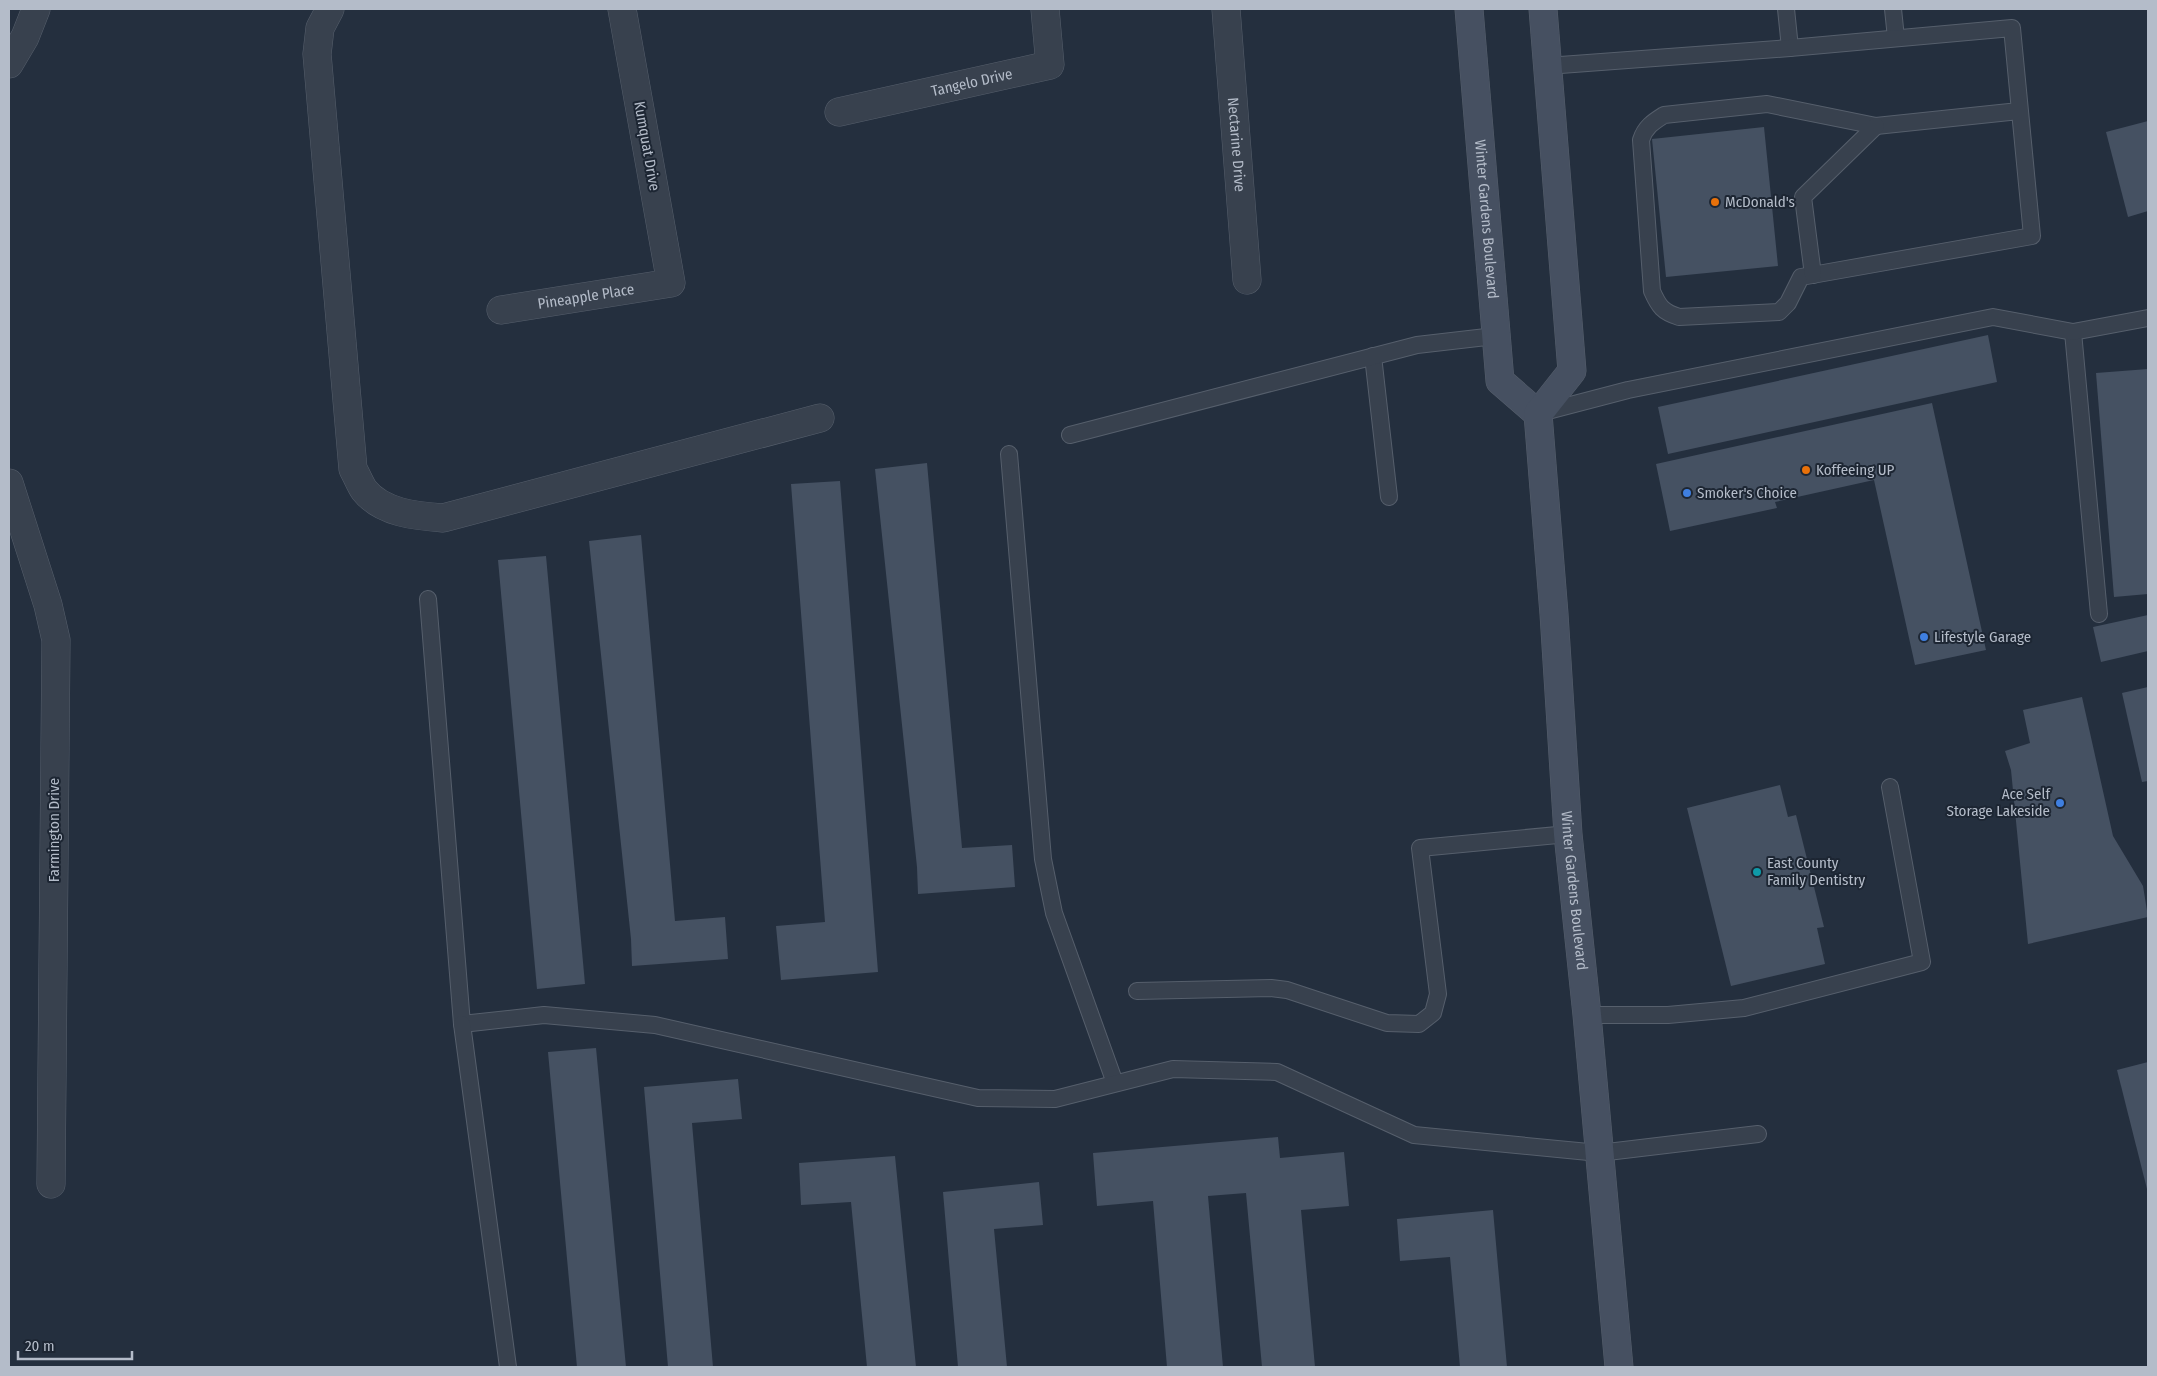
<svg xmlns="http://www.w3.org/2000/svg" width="2157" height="1376" font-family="'Fira Sans Condensed',sans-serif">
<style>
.building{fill:#455162}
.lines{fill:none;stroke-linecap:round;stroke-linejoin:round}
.service-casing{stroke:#565f6c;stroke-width:18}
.minor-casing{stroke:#565f6c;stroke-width:29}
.secondary-casing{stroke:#565f6c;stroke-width:29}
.service{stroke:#38414e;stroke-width:16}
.minor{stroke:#38414e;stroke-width:28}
.secondary{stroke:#465061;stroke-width:28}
.food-dot{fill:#e8710a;stroke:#1d2633;stroke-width:2}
.shop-dot{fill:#3f7fe0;stroke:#1d2633;stroke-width:2}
.culture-dot{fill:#0f9aa8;stroke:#1d2633;stroke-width:2}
.labels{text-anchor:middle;stroke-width:4;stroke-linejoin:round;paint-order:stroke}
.street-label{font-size:15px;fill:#b4bcc9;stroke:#1d2633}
.poi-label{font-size:15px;fill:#b4bcc9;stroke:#1d2633;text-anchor:start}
</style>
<rect width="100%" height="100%" fill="#242f3e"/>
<g class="building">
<polygon points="2148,121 2148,211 2128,217 2106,132"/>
<polygon points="1764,127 1778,266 1666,277 1652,139"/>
<polygon points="1988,335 1997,382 1668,454 1658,407"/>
<polygon points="2148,369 2148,594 2114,597 2096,373"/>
<polygon points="1932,403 1986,650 1915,665 1874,480 1775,502 1777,508 1670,531 1656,464"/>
<polygon points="927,463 962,848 1012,845 1015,887 918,894 917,867 875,469"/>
<polygon points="840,481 878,972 781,980 776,926 825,922 791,484"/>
<polygon points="641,535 675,921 725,917 728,959 632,966 631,939 589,541"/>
<polygon points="546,556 585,984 537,989 498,560"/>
<polygon points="2148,615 2148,651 2101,662 2093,627"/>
<polygon points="2148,687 2148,781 2142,782 2122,693"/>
<polygon points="2082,697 2113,836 2143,886 2148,917 2028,944 2011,770 2005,751 2030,743 2023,710"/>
<polygon points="1780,785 1788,817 1796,815 1824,927 1817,928 1825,964 1731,986 1687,808"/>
<polygon points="596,1048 626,1367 577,1367 548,1052"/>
<polygon points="2148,1062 2148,1193 2117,1070"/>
<polygon points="738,1079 742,1119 692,1123 713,1367 668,1367 644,1087"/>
<polygon points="1278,1137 1280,1158 1344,1152 1349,1206 1301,1210 1315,1367 1262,1367 1246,1193 1208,1196 1223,1367 1167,1367 1153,1201 1097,1206 1093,1153"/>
<polygon points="895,1156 916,1367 867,1367 851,1202 801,1205 799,1163"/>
<polygon points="1039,1182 1043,1225 994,1229 1007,1367 958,1367 943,1192"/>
<polygon points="1493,1210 1507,1367 1460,1367 1450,1257 1400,1261 1397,1219"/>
</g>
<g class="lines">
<defs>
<g id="service">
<polyline points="1786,9 1790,48"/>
<polyline points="1893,9 1896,38"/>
<path d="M1547,66L1790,48L2012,28L2032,236L1801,277L1788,303L1779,312L1679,317C1663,312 1659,307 1652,291L1641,140C1645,127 1653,122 1664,115L1767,104L1876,126L2019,111"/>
<polyline points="1813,275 1803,197 1876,126"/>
<polyline points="2073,332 2099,614"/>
<polyline points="1373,356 1389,497"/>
<polyline points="1540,413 1628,390 1993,317 2073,332 2148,318"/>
<polyline points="1070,435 1417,345 1495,336"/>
<polyline points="1009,454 1043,859 1054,913 1115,1083"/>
<polyline points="428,599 462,1024 544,1015 655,1025 978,1098 1055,1099 1173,1069 1277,1072 1414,1135 1599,1153 1758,1134"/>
<polyline points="1137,991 1271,988 1287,990 1387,1023 1419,1024 1433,1013 1438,994 1420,848 1568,834"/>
<polyline points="1587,1015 1668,1015 1744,1008 1922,962 1890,787"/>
<polyline points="462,1024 508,1367"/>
</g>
<g id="minor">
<path d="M330,9L320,28L317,54L353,469C357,476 360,484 364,490C382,513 416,516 443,518L820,418"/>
<path id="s1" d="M1226,9L1247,280"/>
<polyline points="9,64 25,37 36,9"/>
<path id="s2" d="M839,112L1050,65L1045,9"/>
<path id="s3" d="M501,310L671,283L622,9"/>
<polyline points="9,483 48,605 56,640 51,1184"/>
</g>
<g id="secondary">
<path id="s4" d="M1469,9L1500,381L1538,414"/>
<path id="s5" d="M1543,9L1572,371L1538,414L1554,614L1568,834L1587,1015L1619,1367"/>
</g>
</defs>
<use href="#service" class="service-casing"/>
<use href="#minor" class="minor-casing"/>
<use href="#secondary" class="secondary-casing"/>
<use href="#service" class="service"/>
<use href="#minor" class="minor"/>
<use href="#secondary" class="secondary"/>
</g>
<g class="food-dot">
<circle cx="1715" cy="202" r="5"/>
<circle cx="1806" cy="470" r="5"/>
</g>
<g class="shop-dot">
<circle cx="1687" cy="493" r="5"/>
<circle cx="1924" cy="637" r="5"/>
<circle cx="2060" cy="803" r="5"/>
</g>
<circle class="culture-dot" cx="1757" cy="872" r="5"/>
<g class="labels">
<g class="street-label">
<text dy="5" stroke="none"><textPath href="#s2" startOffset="136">Tangelo Drive</textPath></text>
<text dy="5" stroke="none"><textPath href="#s1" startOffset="136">Nectarine Drive</textPath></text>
<text transform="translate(647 146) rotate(80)" y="5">Kumquat Drive</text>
<text dy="5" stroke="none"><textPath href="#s4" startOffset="211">Winter Gardens Boulevard</textPath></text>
<text dy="5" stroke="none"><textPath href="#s3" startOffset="86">Pineapple Place</textPath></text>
<text transform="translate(54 830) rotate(-90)" y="5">Farmington Drive</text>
<text dy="5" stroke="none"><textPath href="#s5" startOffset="896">Winter Gardens Boulevard</textPath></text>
</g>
<g class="poi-label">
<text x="1725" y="207">McDonald's</text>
<text x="1816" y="475">Koffeeing UP</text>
<text x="1697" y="498">Smoker's Choice</text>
<text x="1934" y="642">Lifestyle Garage</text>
<text x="2050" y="799" text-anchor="end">Ace Self<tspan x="2050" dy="17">Storage Lakeside</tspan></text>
<text x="1767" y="868">East County<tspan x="1767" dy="17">Family Dentistry</tspan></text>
</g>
</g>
<rect width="2157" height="1376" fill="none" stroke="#b4bcc9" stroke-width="20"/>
<path d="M18 1351v8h114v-8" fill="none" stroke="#b4bcc9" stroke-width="2.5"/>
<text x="25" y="1351" font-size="15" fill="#b4bcc9" stroke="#1d2633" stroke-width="4" paint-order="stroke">20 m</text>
</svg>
